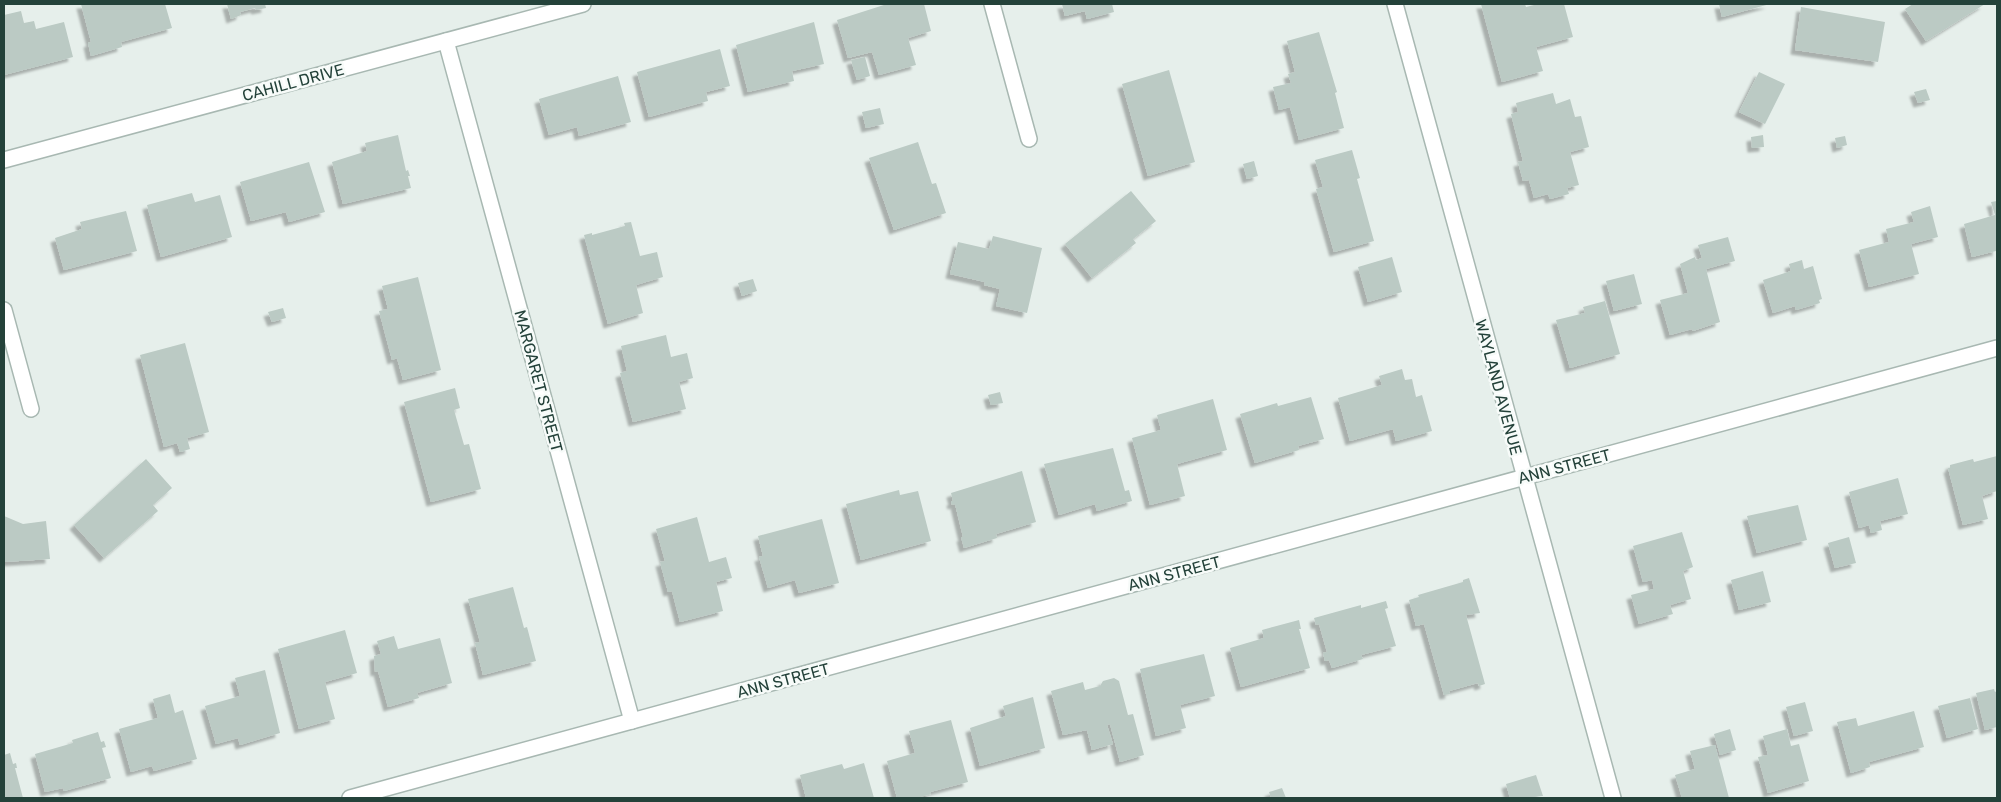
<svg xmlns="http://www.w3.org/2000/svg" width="2001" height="802" font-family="Rubik,sans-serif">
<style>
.building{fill:#bbcac4;filter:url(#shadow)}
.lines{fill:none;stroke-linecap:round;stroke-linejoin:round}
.minor-casing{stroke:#a8b8b2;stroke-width:18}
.minor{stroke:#fff;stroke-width:15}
.labels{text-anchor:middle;stroke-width:5;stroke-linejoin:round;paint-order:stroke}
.street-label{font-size:16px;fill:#24423a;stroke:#f7fbf9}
</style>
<defs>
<filter id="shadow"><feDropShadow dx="-4.5" dy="4.5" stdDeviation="1" flood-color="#0004"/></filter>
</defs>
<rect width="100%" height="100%" fill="#e6efeb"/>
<g class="building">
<polygon points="81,4 165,4 172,28 121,42 122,47 91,56 88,43 91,42"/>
<polygon points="227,4 265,4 266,8 256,10 255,8 240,12 241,15 231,19"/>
<polygon points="887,4 924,4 931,31 908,38 916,65 879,75 872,52 848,58 837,20"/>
<polygon points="1062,4 1112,4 1114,12 1087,19 1085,11 1065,16"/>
<polygon points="1481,4 1525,4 1526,7 1538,4 1564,4 1573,37 1536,47 1543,71 1502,82"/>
<polygon points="1719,4 1770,4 1722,17"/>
<polygon points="1913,4 1985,4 1926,41 1905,9"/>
<polygon points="1801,7 1885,22 1878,62 1795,50"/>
<polygon points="21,11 24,23 34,21 36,29 64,22 73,57 4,75 4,15"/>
<polygon points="814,22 824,64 792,71 794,81 748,92 736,45"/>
<polygon points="1319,32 1337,92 1335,93 1344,128 1299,140 1290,107 1279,110 1273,87 1291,83 1288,74 1295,72 1287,41"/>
<polygon points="720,49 730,86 706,92 708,101 649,117 637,72"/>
<polygon points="865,57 870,76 857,80 851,60"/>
<polygon points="1169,70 1195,162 1148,176 1122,84"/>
<polygon points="1759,72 1785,84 1765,124 1739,112"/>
<polygon points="618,76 631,122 579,136 577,127 549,135 539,99"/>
<polygon points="1926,89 1930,100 1918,103 1914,92"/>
<polygon points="1553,93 1556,104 1570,99 1575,117 1581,116 1589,147 1570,152 1579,185 1567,188 1569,194 1550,199 1548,194 1534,198 1529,180 1523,181 1518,162 1523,161 1511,114 1518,112 1516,103"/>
<polygon points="880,108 884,124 866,128 862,112"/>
<polygon points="398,135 406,171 408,170 410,176 408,176 411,188 343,204 332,162 367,151 365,143"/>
<polygon points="1763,135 1764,147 1752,148 1751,137"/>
<polygon points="1845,136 1847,145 1837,148 1835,138"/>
<polygon points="918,142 932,184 936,183 946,213 894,230 869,158"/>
<polygon points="1352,150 1360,178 1357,179 1374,241 1334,252 1316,189 1323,187 1315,160"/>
<polygon points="1254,161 1258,176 1247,179 1243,164"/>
<polygon points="309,162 325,212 289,222 286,212 251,221 240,182"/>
<polygon points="1131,191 1156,221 1133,239 1136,243 1092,278 1065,244"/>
<polygon points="192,193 195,202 220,195 232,237 161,257 147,205"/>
<polygon points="1997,201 1997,254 1996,251 1972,257 1964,224 1995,215 1991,202"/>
<polygon points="1930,206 1938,237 1911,244 1919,274 1869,287 1859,250 1889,242 1886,229 1914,222 1911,212"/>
<polygon points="126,211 137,251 64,270 55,238 82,229 80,222"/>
<polygon points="631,222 640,256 657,252 663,277 636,285 643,313 608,324 584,235 592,233 592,235 625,226 624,223"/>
<polygon points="993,236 1042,248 1027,313 996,306 1000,289 984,285 985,282 950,274 958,242 989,249"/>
<polygon points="1728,237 1735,261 1706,269 1720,322 1693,331 1692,329 1670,335 1660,300 1688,293 1680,264 1695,257 1696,260 1702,258 1698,245"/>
<polygon points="1392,257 1402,292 1368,302 1358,267"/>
<polygon points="1802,260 1804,269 1813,266 1822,299 1819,300 1820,303 1796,310 1795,306 1773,313 1763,280 1791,271 1789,264"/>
<polygon points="1634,274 1642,304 1614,311 1606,281"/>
<polygon points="418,277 441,370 403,380 397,358 392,360 379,311 388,309 382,286"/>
<polygon points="753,279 757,291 742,296 738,283"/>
<polygon points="1605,301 1620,354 1570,368 1556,320 1585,313 1583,307"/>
<polygon points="283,308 286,318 272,322 268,312"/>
<polygon points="666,335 671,357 687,353 693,378 679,382 686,409 633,422 620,373 627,371 621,346"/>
<polygon points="185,343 209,432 187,438 190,449 180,452 177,443 164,447 140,355"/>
<polygon points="1402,369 1405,380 1412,379 1416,397 1422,395 1432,431 1396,441 1393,429 1350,441 1338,398 1382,385 1379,376"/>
<polygon points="455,388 460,408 454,410 464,445 469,444 481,489 431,502 404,402"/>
<polygon points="1000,392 1003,403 991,405 988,395"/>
<polygon points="1311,397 1324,439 1298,446 1299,450 1255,463 1240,414 1277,403 1278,406"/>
<polygon points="1213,399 1227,450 1177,464 1185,496 1150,505 1132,438 1161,430 1157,415"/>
<polygon points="1113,448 1125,491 1129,490 1132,501 1097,511 1095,504 1059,515 1044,464"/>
<polygon points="1997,456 1997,491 1982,496 1988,519 1963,525 1948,468 1950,468 1950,465 1973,459 1974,462"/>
<polygon points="146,459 172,488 153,505 158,511 104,558 74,525"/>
<polygon points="1022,471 1036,522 996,534 997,538 964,548 961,537 963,537 955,504 952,505 951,501 953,501 951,493"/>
<polygon points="1898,478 1908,514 1880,521 1882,530 1871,533 1869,525 1859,528 1849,492"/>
<polygon points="899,490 900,495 918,491 931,541 861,560 846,504"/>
<polygon points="1798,505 1807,540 1757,553 1747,516"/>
<polygon points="4,516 23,524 46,521 50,559 4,562"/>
<polygon points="697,517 709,562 726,557 732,578 716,582 723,611 680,622 672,591 668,592 660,562 665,561 656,529"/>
<polygon points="822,519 839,583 799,593 795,580 768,588 759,557 763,556 758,536"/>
<polygon points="1682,532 1693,567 1683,571 1691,599 1670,605 1673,614 1639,624 1631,595 1654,589 1652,580 1643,582 1633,546"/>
<polygon points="1849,537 1856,563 1835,568 1828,543"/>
<polygon points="1763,571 1771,602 1739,610 1731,580"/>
<polygon points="1469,578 1480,613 1466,615 1485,684 1479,686 1478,683 1449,691 1450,694 1444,695 1424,624 1416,626 1409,600 1419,597 1418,595 1463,582 1463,580"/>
<polygon points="513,587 524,628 527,627 536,661 483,675 475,643 480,642 468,599"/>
<polygon points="1386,601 1388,608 1385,609 1396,646 1361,655 1363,659 1332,668 1329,660 1325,661 1323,653 1327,652 1319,624 1316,625 1314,618 1361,605 1361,608"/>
<polygon points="1299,620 1301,629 1299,629 1310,668 1241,687 1230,648 1264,638 1262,630"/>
<polygon points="345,630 357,673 325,682 335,719 299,729 278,649"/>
<polygon points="394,636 398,649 440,638 452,683 417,693 419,698 388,707 378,671 375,672 374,656 381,654 377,641"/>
<polygon points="1204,654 1215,696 1180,705 1186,728 1156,736 1140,669"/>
<polygon points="265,670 280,733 240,745 238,738 216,744 205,706 240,696 235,678"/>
<polygon points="1114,678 1119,681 1128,715 1133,714 1144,755 1120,762 1110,724 1107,725 1113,744 1092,750 1087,730 1063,735 1051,691 1083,682 1085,690 1100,686 1103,681"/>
<polygon points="1994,689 1995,692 1997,691 1997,727 1985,730 1976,693"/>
<polygon points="170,694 175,713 183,710 197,759 154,771 152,766 131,772 119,729 158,718 153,699"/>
<polygon points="1033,697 1045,748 980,766 970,728 1006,716 1003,706"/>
<polygon points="1970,698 1978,729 1947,738 1938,706"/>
<polygon points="1805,702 1813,731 1794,736 1786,707"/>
<polygon points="1914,711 1924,747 1869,762 1870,767 1851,773 1837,722 1856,718 1858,726"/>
<polygon points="951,720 968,782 930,792 931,794 916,798 897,798 887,761 915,753 909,731"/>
<polygon points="1730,729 1736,750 1720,755 1714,734"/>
<polygon points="1787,729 1791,746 1799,744 1809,781 1768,793 1758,757 1768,755 1763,736"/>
<polygon points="98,732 101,742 104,741 106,747 102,748 111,778 64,791 63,788 45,792 35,754 73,743 72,740"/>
<polygon points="1715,745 1729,798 1682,798 1675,775 1695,769 1690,751"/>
<polygon points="10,753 13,764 16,763 17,768 15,768 23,798 4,798 4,755"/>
<polygon points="864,763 874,798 806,798 800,775 842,764 844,769"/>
<polygon points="1536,775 1543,796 1510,798 1506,784"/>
<polygon points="1282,788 1286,798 1271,798 1269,792"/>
</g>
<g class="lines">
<defs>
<g id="minor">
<polyline points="992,4 1029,139"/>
<polyline points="1395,4 1613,798"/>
<polyline points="446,41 632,721"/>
<polyline points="4,160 583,4"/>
<polyline points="4,310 31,409"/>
<polyline points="350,798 1997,348"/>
</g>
</defs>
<use href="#minor" class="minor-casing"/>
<use href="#minor" class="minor"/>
</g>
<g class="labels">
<g class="street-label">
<text transform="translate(293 82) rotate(-15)" y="6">CAHILL DRIVE</text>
<text transform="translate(539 381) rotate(75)" y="6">MARGARET STREET</text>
<text transform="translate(1499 387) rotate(75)" y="6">WAYLAND AVENUE</text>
<text transform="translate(1564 466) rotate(-15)" y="6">ANN STREET</text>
<text transform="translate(1174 573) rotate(-15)" y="6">ANN STREET</text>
<text transform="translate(783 680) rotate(-15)" y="6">ANN STREET</text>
</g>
</g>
<rect width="2001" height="802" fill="none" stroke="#24423a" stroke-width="10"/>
</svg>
